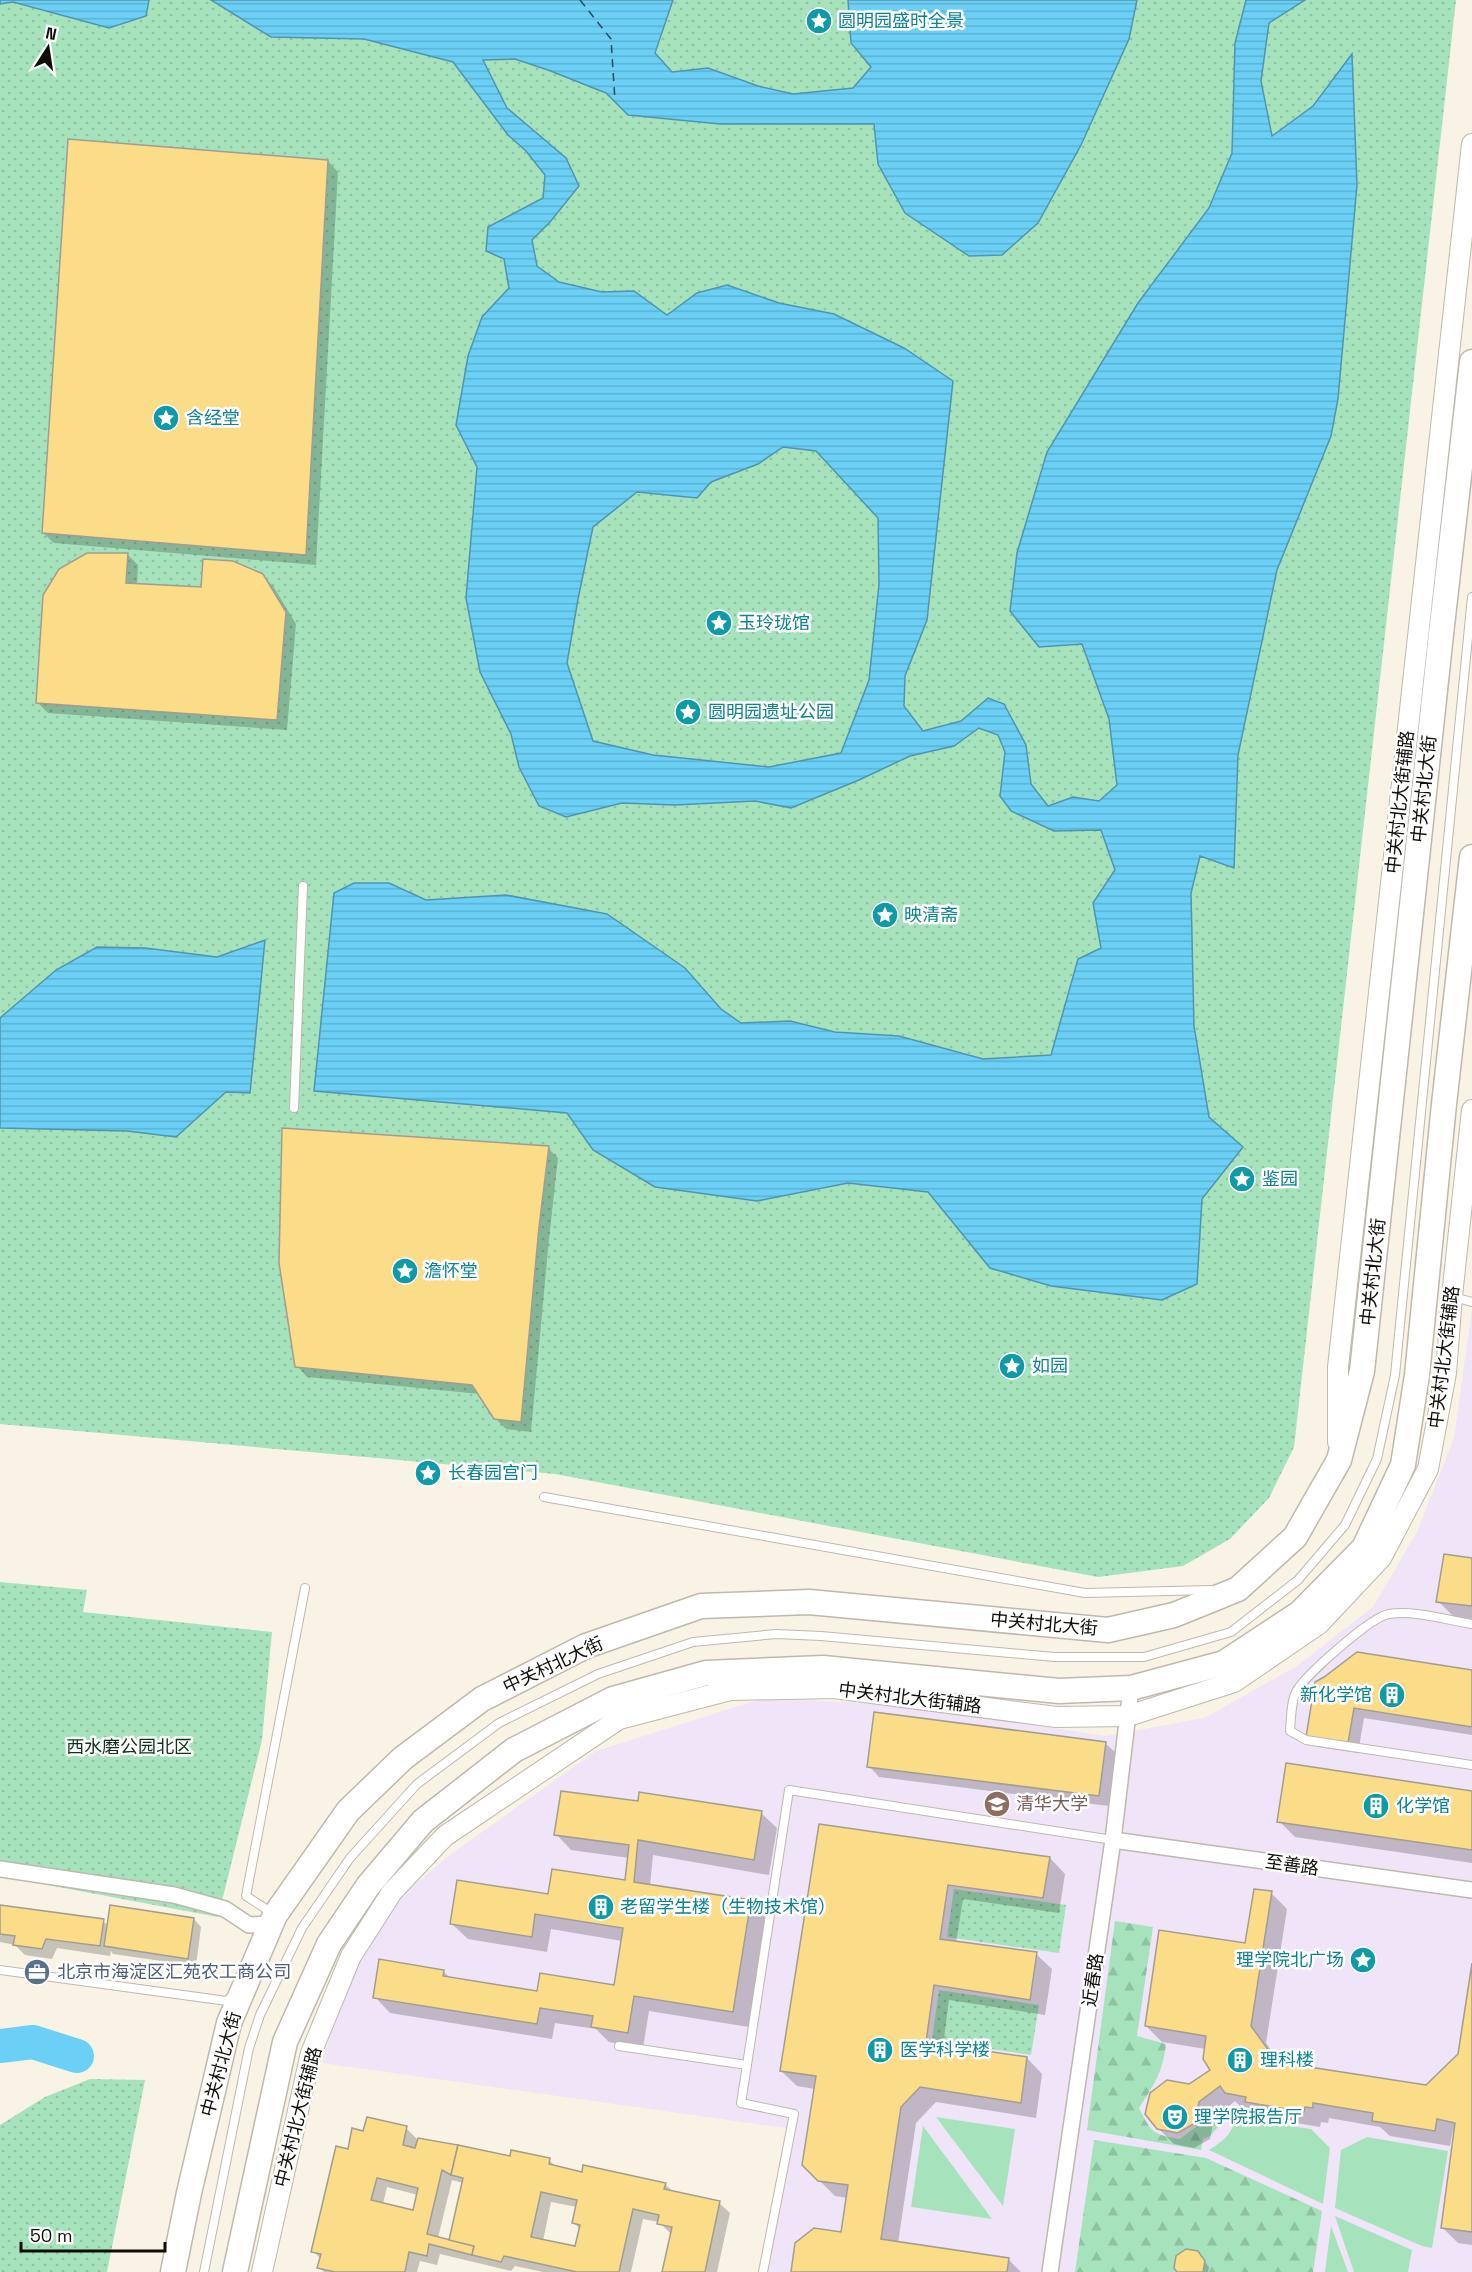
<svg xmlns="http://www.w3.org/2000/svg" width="1472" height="2272" font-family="'Space Grotesk','Noto Sans SC',sans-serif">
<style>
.education{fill:#f0e4f8}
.grass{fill:#a6e3bd}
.forest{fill:url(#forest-firs)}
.park{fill:url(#park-dots)}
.water{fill:url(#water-rules);stroke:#5095af;stroke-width:1.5;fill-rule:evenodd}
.shadow{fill:#0003;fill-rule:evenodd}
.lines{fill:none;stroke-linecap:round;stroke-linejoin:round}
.river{stroke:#6ccff6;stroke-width:34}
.ferry{stroke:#234e5f;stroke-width:1.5;stroke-dasharray:8 6;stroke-linecap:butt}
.building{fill:#fbdc89;stroke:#a29d90;stroke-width:1.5;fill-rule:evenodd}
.service-casing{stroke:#beb9ac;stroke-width:10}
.minor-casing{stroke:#beb9ac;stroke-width:18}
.tertiary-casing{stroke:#beb9ac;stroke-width:22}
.primary-casing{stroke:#beb9ac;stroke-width:27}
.service{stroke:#fff;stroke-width:8}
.minor{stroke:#fff;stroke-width:15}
.tertiary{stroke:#fff;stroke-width:20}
.primary{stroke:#fff;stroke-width:24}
.labels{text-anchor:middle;stroke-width:5;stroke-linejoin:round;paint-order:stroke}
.culture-label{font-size:18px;fill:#0d838f;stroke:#fff;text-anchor:start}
.street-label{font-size:18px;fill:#0e0d08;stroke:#fff}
.park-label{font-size:18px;fill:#0d321e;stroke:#fff}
.education-label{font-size:18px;fill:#785e54;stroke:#fff;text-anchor:start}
.service-label{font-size:18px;fill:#4e5e75;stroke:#fff;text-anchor:start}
</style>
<defs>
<pattern id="forest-firs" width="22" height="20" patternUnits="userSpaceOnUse" patternTransform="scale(1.5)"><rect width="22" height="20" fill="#a6e3bd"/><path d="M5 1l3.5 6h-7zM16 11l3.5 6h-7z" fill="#8ec2a1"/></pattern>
<pattern id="park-dots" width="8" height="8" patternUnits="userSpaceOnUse" patternTransform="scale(1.5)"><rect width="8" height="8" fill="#a6e3bd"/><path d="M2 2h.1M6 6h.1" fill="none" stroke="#8ec2a1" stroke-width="1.8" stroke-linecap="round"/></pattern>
<pattern id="water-rules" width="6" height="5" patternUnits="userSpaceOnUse" patternTransform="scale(1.5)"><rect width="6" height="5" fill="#6ccff6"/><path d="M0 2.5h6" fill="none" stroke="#5cb1d1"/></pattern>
</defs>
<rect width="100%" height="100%" fill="#f8f3e5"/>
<polygon class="education" points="1472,1309 1472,2272 758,2272 786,2128 322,2063 350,1972 398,1899 447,1857 596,1751 764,1698 904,1705 1106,1736 1204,1718 1297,1666 1373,1607 1417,1532 1454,1438"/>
<g class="grass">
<polygon points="936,2117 1015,2129 1003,2206"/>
<path d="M1235,2118L1311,2129L1330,2148L1323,2204L1209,2150C1223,2141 1232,2135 1235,2118Z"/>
<polygon points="923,2126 992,2219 911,2207"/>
<polygon points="1367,2137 1448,2151 1432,2248 1422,2246 1335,2208 1341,2150"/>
<polygon points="1335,2216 1412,2250 1408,2272 1354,2272"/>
<polygon points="1331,2226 1348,2272 1325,2272"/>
</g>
<g class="forest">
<path d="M1115,1921L1153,1927L1137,2036L1166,2044C1163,2072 1154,2085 1139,2108C1151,2132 1153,2135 1180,2139L1210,2116L1218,2127L1210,2136L1203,2139L1201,2150L1087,2130Z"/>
<polygon points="1094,2140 1206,2158 1322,2211 1313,2272 1075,2272"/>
</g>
<g class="park">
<polygon points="0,0 1456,0 1294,1447 1269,1498 1230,1539 1183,1566 1098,1577 555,1474 0,1424"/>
<polygon points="0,1582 87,1590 83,1612 272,1632 262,1740 218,1917 0,1876"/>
<polygon points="954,1889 1066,1905 1059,1953 947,1937"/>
<polygon points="939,1990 1039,2005 1031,2055 932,2040"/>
<polygon points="90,2079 145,2080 107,2272 0,2272 0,2125 45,2097"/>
</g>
<g class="water">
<polygon points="0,0 149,0 146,16 109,28 13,2 0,4"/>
<path d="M211,0H673L655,53L672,72L708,68L758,86L793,94L853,88L871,67L851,43L848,0H1137L1129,39L1081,145L1038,223L1002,255L969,256L905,213L878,164L874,124H720L628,115L606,93L548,70L515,59L483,60L507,108L566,158L579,186L550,222L532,240L537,266L559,282L602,292L634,291L667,315L697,293L727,285L779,303L834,314L904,348L953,381L927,620L905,676L904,706L923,731L961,721L988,698L1004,704L1026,745L1031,784L1048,806L1073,797L1099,801L1117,785L1109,719L1082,644L1039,647L1010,611L1017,553L1047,452L1138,303L1209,208L1232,153L1235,43L1246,0H1305L1269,23L1261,81L1272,136L1313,106L1352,54L1357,185L1338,399L1331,436L1277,570L1238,755L1234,868L1200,856L1191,893L1194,1026L1209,1117L1243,1147L1202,1199L1197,1284L1162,1300L1051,1286L990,1268L928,1192L848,1183L757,1201L655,1187L593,1150L567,1113L314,1091L334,893L354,883H389L426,900L506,895L607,914L685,968L721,1009L741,1023L790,1021L835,1032L899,1036L983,1059L1051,1055L1078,959L1101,948L1093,903L1115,870L1101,830L1054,831L1011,811L1000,796L1005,752L998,735L979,728L954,746L910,756L859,780L791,808L755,801L675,805L622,803L566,817L539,806L519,767L511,734L480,672L466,598L477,467L456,425L468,356L482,317L509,288L504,259L486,251L488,227L543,198L545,175L526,151L508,135L453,62L364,39L271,37ZM783,447L816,451L878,518L879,584L869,680L841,753L769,767L653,755L593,741L567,663L578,599L593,527L637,492L697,498L711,482L758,464Z"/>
<polygon points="265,940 250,1093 226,1092 176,1137 127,1131 0,1128 0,1018 56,970 97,947 145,948 217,957"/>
</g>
<g class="shadow">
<polygon points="328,161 338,172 316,565 54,543 43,533"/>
<polygon points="127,554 138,565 137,585 202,588 262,575 273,586 296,624 287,730 48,713 37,702"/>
<polygon points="548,1148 558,1158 549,1239 531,1432 506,1429 495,1418 480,1394 307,1377 297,1366"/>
<polygon points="1472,1559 1472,1619 1454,1617 1438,1601"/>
<polygon points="1472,1671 1472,1735 1364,1718 1358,1753 1318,1747 1308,1736 1316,1683"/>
<polygon points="1105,1743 1116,1753 1109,1806 879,1777 869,1766"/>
<polygon points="1472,1792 1472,1863 1295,1837 1279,1821"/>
<polygon points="639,1803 761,1813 777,1828 769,1875 653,1855 650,1886 750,1902 766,1917 749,2027 649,2011 643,2048 609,2042 596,2029 555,2023 552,2039 390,2013 375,1997 443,1971 451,1979 538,1993 615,1986 622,1941 551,1929 547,1952 468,1939 452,1924 550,1896 626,1882 629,1858 571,1850 556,1834"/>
<polygon points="820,1826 1050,1858 1065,1874 1059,1913 963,1899 956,1943 1036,1954 1052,1969 1045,2015 949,2000 943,2046 1027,2058 1042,2074 1036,2118 936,2102 916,2123 898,2243 1008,2259 1021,2272 793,2272 842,2234 848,2198 835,2196 804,2165 815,2089 797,2086 781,2071"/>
<polygon points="1271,1893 1287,1909 1266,2043 1281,2064 1427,2087 1460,2055 1472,1973 1472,2245 1458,2243 1442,2227 1456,2130 1453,2130 1450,2146 1390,2136 1380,2127 1329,2118 1328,2123 1321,2122 1320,2127 1262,2117 1256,2111 1242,2108 1235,2101 1214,2118 1210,2139 1194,2148 1174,2144 1158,2128 1190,2085 1212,2071 1206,2049 1162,2042 1146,2026 1246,1945"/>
<polygon points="0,1906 103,1921 108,1926 194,1919 201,1927 196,1966 113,1954 111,1951 110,1956 57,1948 52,1959 25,1955 15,1945 0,1942"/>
<path d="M406,2128L417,2139L511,2158L549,2160L557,2168L583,2173L665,2184L674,2193L719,2203L730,2213L717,2272H664L672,2235L659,2222L643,2219L631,2272H543L515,2266L511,2271L440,2254L437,2265L420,2261L417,2272H324L319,2267L321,2259L313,2251L349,2151L364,2132ZM452,2180L463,2183L450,2242L438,2238ZM387,2187L418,2195L414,2211L383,2204ZM551,2202L577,2207L574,2223L580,2229L576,2248L543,2241Z"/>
<polygon points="1202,2258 1209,2267 1208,2272 1179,2272"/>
</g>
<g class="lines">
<polyline class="river" points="0,2046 33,2042 77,2056"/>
<polyline class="ferry" points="580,0 611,39 615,101"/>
</g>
<g class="building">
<polygon points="68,139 328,160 306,555 42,533"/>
<polygon points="87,553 128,553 126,583 201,587 203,559 233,561 263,574 286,612 277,720 36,703 43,595 59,569"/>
<polygon points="282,1128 549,1146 539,1227 521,1422 494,1419 472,1385 295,1367 279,1263"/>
<polygon points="1444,1554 1472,1558 1472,1606 1436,1602"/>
<polygon points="1357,1652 1472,1670 1472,1727 1354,1708 1348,1743 1306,1737 1315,1682 1324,1677"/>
<polygon points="874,1712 1106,1742 1099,1796 867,1767"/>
<polygon points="1286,1763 1472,1791 1472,1850 1277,1822"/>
<polygon points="561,1791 638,1801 639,1792 762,1811 754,1860 638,1840 634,1882 751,1900 733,2012 634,1996 628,2033 591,2027 593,2016 540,2008 537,2024 373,1998 379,1959 444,1970 443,1976 537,1991 540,1973 614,1985 623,1928 535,1914 532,1937 450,1924 457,1880 548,1894 552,1869 625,1880 629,1845 554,1835"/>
<polygon points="819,1824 1050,1857 1043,1898 948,1885 940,1939 1037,1952 1030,2000 934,1985 926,2042 1027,2057 1021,2103 920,2087 901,2107 881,2239 1009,2258 1007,2272 791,2272 795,2243 814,2228 841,2232 848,2185 818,2181 802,2165 816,2076 780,2071"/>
<polygon points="1254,1889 1272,1891 1251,2026 1277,2062 1426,2085 1458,2054 1472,1963 1472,2232 1441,2228 1455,2123 1437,2119 1435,2131 1372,2121 1373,2113 1313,2103 1313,2108 1305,2107 1304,2112 1245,2102 1246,2097 1225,2093 1220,2086 1199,2102 1195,2123 1178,2133 1157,2129 1145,2114 1150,2093 1167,2080 1189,2084 1210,2070 1203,2059 1206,2036 1145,2026 1159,1930 1245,1943"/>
<polygon points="0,1905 104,1919 100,1946 46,1939 42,1949 13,1945 15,1936 0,1934"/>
<polygon points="110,1905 194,1918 188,1959 104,1946"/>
<path d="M367,2117L407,2126L403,2145L415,2148L418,2138L458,2145L451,2175L442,2170L427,2234L474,2246L472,2255L429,2244L427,2256L409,2252L405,2272H335L317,2268L321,2254L311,2252L336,2146L348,2149L352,2128L363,2131ZM377,2178L418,2188L413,2210L371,2200Z"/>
<path d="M458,2145L510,2156L511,2150L550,2158L549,2164L582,2172L583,2165L666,2183L664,2189L720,2201L705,2272H662L672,2227L657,2224L659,2215L633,2209L619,2272H577L504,2256L501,2262L472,2255L474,2246L449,2240L463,2178L451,2175ZM541,2192L577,2200L572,2223L580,2225L575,2246L531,2237Z"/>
<polygon points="1186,2249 1198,2251 1205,2261 1203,2272 1177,2272 1174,2268 1176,2256"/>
</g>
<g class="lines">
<defs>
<g id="service">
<polyline points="294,1108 303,886"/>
<polyline points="1453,1297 1472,1302"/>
<polyline points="544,1497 1085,1593 1212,1590"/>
<path d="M1472,1624C1446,1620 1415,1610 1389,1614C1372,1616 1307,1674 1297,1690C1291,1700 1291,1719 1290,1731L1306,1740L1472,1765"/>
<polyline points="274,1914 246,1896 305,1588"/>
<polyline points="0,1970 227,2001 232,1996"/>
<polyline points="619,2046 747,2065 789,1790 1113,1840"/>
<polyline points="747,2065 741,2103 794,2114 763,2272"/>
<polyline points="204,2272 249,2048 260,2015 302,1928 350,1858 417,1784 499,1723 598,1674 693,1642 776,1634 821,1636 1054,1657 1144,1657 1231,1632 1298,1580 1345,1525 1377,1459 1395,1375 1472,597"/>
</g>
<g id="minor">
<polyline points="1113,1840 1472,1890"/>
<polyline points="0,1869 174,1895 225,1909 249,1925 271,1924"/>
<polyline points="1050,2272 1113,1840 1131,1688"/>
</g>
<g id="tertiary">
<polyline points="1338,1442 1338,1367 1472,144"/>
<polyline points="262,2272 311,2053 351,1956 392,1892 445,1836 619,1719 730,1690 834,1688 1056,1717 1128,1716 1234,1682 1319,1624 1381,1558 1428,1469 1446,1373 1452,1296 1472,1110"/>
</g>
<g id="primary">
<polyline points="173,2272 189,2193 229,2023 275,1915 348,1811 403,1758 482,1699 586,1646 701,1606 809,1602 1108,1630 1174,1615 1238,1589 1295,1537 1339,1460 1362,1371 1441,634 1472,362"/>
<polyline points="235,2272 285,2042 329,1944 368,1886 423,1821 514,1750 613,1699 706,1673 823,1668 1059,1691 1131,1688 1224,1663 1300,1613 1364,1548 1403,1465 1417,1375 1444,1104 1472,857"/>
</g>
</defs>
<use href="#service" class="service-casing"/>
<use href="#minor" class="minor-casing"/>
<use href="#tertiary" class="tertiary-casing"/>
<use href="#primary" class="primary-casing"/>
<use href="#service" class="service"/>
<use href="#minor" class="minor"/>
<use href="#tertiary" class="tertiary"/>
<use href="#primary" class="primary"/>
</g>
<defs>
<symbol id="sight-disc" viewBox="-11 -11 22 22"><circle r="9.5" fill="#0f9aa8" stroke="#fff"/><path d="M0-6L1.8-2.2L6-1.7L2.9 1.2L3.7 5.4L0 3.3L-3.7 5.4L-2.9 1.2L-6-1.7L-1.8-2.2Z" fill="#fff"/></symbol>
<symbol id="building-disc" viewBox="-11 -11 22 22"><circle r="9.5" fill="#0f9aa8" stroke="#fff"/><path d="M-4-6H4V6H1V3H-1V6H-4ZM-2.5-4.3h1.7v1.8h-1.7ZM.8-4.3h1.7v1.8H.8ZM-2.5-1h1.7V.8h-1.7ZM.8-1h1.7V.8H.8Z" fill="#fff"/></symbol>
<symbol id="university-disc" viewBox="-11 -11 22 22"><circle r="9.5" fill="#8d6e63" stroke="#fff"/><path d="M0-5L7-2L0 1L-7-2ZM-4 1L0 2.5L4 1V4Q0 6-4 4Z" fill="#fff"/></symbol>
<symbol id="office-disc" viewBox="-11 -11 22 22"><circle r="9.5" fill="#5c6f8a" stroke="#fff"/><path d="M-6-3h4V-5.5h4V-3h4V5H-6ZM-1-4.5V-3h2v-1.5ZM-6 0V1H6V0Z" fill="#fff"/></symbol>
<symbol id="theatre-disc" viewBox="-11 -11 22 22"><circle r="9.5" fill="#0f9aa8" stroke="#fff"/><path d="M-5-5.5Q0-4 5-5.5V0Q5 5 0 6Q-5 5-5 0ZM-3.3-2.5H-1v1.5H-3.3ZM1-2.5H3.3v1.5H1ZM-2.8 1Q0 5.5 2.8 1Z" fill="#fff"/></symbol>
</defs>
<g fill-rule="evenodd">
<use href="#sight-disc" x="804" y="6" width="30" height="30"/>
<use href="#sight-disc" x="151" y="403" width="30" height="30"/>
<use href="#sight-disc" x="704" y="608" width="30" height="30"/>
<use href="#sight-disc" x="673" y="697" width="30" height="30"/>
<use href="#sight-disc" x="870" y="900" width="30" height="30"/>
<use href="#sight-disc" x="1227" y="1164" width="30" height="30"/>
<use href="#sight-disc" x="390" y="1256" width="30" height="30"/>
<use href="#sight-disc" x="997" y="1351" width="30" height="30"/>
<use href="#sight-disc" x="413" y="1458" width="30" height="30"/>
<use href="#building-disc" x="1377" y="1680" width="30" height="30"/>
<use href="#university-disc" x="982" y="1789" width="30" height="30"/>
<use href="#building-disc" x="1361" y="1791" width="30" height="30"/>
<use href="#building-disc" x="586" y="1892" width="30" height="30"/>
<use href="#sight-disc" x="1348" y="1945" width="30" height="30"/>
<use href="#office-disc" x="22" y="1957" width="30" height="30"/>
<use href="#building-disc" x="865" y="2035" width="30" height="30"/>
<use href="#building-disc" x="1225" y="2045" width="30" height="30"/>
<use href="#theatre-disc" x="1160" y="2102" width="30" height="30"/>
</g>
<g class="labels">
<g class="culture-label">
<text x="838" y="27">圆明园盛时全景</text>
<text x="186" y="424">含经堂</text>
<text x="738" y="629">玉玲珑馆</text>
<text x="708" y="718">圆明园遗址公园</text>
<text x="904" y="921">映清斋</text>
<text x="1262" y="1185">鉴园</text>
<text x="424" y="1277">澹怀堂</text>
<text x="1032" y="1372">如园</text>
<text x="448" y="1479">长春园宫门</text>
<text x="1372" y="1701" text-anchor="end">新化学馆</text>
<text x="1396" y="1812">化学馆</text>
<text x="620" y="1913">老留学生楼（生物技术馆）</text>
<text x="1344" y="1966" text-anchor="end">理学院北广场</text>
<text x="900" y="2056">医学科学楼</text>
<text x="1260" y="2066">理科楼</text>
<text x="1194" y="2123">理学院报告厅</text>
</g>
<g class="street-label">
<text transform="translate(1424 789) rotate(-84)" y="6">中关村北大街</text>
<text transform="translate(1400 802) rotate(-84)" y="6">中关村北大街辅路</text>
<text transform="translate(1373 1272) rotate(-84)" y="6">中关村北大街</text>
<text transform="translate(1444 1357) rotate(-83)" y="6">中关村北大街辅路</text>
<text transform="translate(1044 1624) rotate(5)" y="6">中关村北大街</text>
<text transform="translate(553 1665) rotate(-25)" y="6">中关村北大街</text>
<text transform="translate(910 1698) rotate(7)" y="6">中关村北大街辅路</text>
<text transform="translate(1292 1865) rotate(8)" y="6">至善路</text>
<text transform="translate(1093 1980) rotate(-82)" y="6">近春路</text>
<text transform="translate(221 2064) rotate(-75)" y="6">中关村北大街</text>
<text transform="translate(298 2117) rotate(-76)" y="6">中关村北大街辅路</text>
</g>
<g class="park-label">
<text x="129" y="1753">西水磨公园北区</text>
</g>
<g class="education-label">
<text x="1016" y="1810">清华大学</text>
</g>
<g class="service-label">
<text x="57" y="1978">北京市海淀区汇苑农工商公司</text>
</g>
</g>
<g transform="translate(48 48) rotate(12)" stroke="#ffffff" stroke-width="4.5" paint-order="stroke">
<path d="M0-4.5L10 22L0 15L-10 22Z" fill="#0e0d08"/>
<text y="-9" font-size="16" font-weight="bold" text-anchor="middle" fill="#0e0d08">N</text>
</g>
<path d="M21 2242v9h144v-9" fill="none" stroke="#0e0d08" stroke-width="3"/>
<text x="30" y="2242" font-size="18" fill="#0e0d08" stroke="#ffffff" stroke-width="4.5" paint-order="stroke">50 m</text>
</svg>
